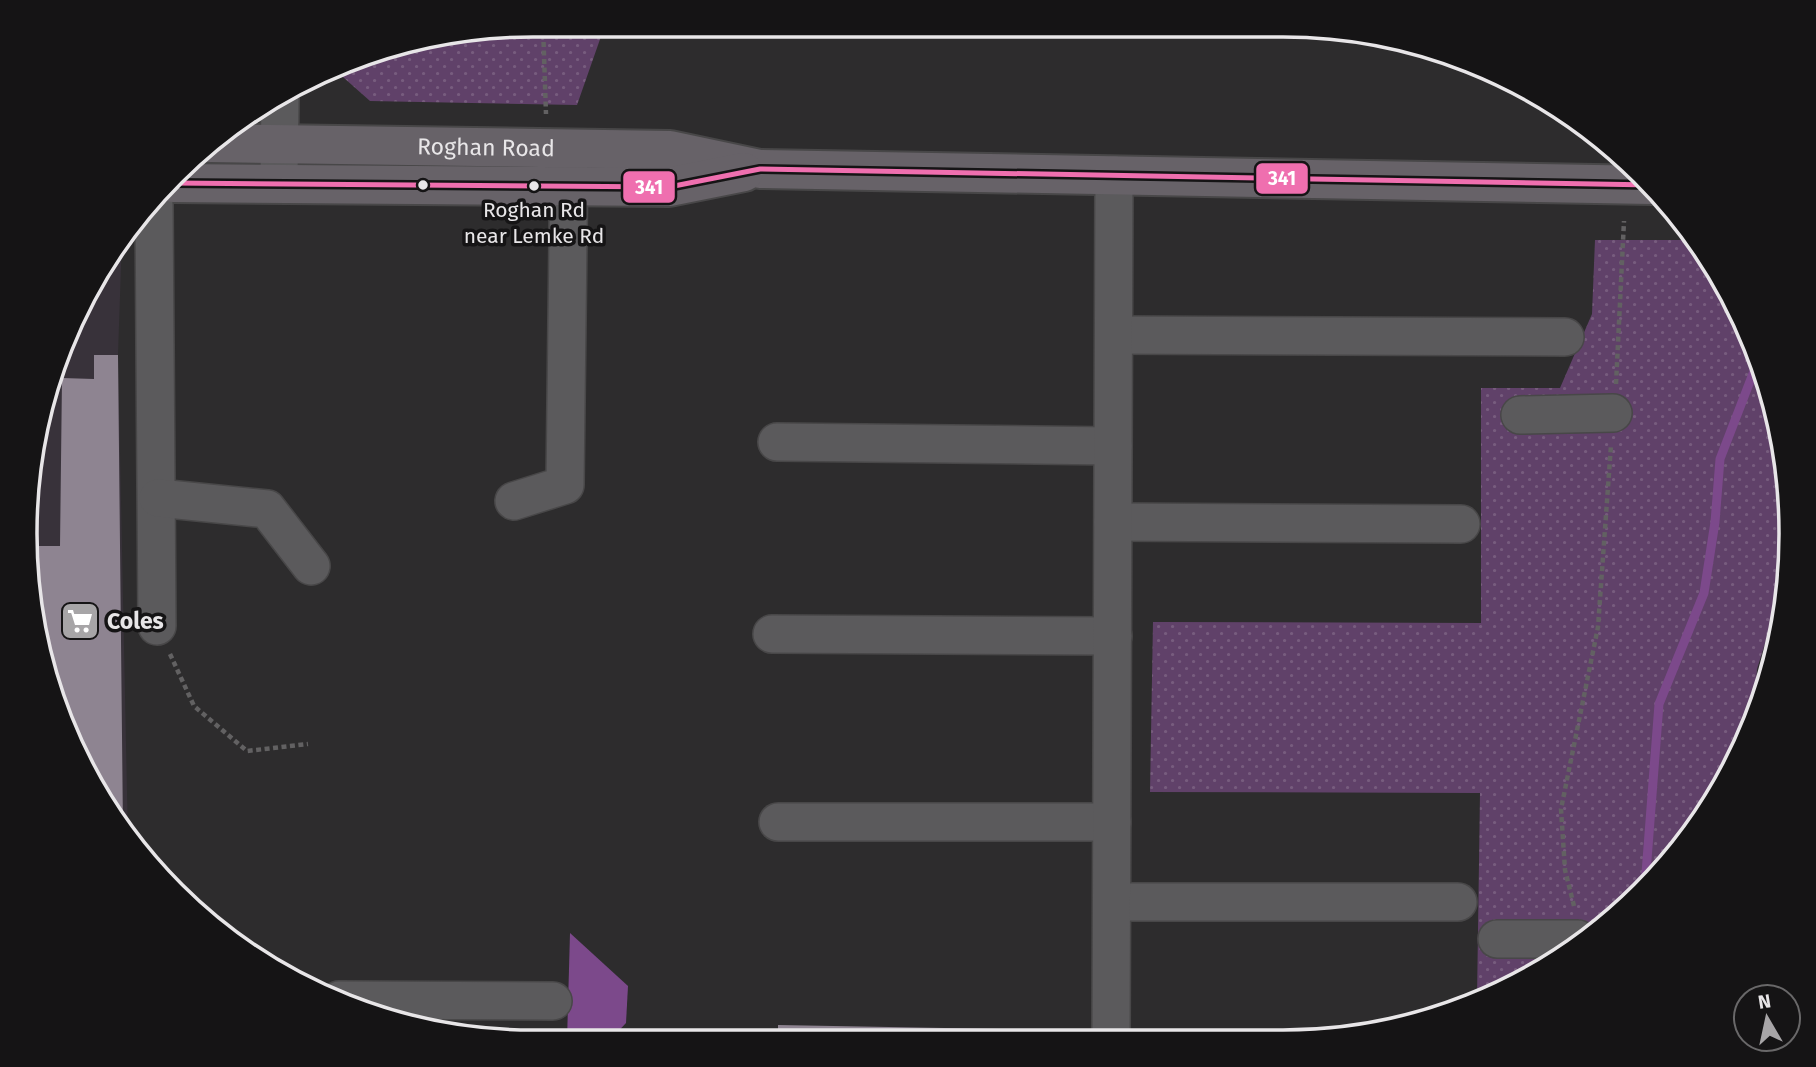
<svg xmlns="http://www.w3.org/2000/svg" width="1816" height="1067" font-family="'Fira Sans',sans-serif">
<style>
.built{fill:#38323a}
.grass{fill:url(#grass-dots)}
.water{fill:#7c498b}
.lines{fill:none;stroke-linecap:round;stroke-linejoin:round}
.stream{stroke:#7c498b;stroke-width:9}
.building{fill:#8e8491}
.minor-casing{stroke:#484748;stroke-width:40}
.major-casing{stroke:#484748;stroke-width:42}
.path{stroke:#626162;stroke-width:4.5;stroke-dasharray:5 3.5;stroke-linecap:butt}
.minor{stroke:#5b5a5c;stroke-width:37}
.major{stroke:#676268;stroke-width:38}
.bus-1-casing{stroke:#151415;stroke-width:10}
.bus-1{stroke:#ef6faf;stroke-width:5}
.bus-dot{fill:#e8e6e8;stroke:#151415;stroke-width:2.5}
.labels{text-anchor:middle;stroke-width:7;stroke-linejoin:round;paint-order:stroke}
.bus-label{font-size:21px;fill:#e8e6e8;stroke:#151415}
.street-label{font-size:23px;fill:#e8e6e8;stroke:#151415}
.poi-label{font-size:23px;font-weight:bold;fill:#e8e6e8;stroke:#151415;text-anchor:start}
.rim{fill:none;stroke:#e8e6e8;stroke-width:3.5}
.line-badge{stroke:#151415;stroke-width:2.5}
.badge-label{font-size:19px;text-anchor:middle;font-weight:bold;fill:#fff}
</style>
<defs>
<pattern id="grass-dots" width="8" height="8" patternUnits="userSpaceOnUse" patternTransform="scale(1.75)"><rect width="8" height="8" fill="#604169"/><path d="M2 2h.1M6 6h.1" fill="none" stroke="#775c7e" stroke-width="1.8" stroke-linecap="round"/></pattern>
</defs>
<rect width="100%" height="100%" fill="#2d2c2d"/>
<polygon class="built" points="122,238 118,355 128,840 51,697 25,533 51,370 111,250"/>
<g class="grass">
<polygon points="534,25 605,25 577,105 370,101 335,70 370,51"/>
<polygon points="1595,240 1697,240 1706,251 1753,339 1782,435 1791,534 1788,570 1757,669 1753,729 1705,817 1618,916 1537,975 1477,999 1480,793 1150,792 1153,622 1481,623 1481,388 1560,388 1592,314"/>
</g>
<polygon class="water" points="570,933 628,986 626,1023 609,1041 567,1041"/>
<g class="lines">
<polyline class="stream" points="1645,886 1659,704 1704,593 1715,522 1720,459 1759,358"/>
</g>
<g class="building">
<polygon points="94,355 118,355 123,830 51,697 27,546 60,546 62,378 94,379"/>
<polygon points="778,1025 1000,1029 1000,1041 778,1041"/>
</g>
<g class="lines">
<defs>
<g id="minor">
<polyline points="279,176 280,99"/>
<polyline points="154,204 157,626"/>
<polyline points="1114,335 1565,337"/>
<polyline points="1520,415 1613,413"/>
<polyline points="777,442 1113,446"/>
<polyline points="158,498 267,509 311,566"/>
<polyline points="514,501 565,485 569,155"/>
<polyline points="1113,522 1461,524"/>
<polyline points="772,634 1113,636"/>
<polyline points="778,822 1112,822"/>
<polyline points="1112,902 1458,902"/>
<polyline points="1497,939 1578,939"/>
<polyline points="339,1000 553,1001"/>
<polyline points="1111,1041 1114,175"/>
</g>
<g id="major">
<path id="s1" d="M211,143L670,150L760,169L1652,185"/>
<polyline points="173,183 669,187 744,172"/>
</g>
</defs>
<use href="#minor" class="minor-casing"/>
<use href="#major" class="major-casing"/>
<g class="path">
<polyline points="543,25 546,114"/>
<polyline points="1616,384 1624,221"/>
<polyline points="170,654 194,706 247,751 308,744"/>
<polyline points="1574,906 1565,870 1561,809 1598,627 1611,445"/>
</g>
<use href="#minor" class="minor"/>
<use href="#major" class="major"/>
<defs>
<polyline id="bus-1" points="174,183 669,187 760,169 1652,185"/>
</defs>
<use href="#bus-1" class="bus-1-casing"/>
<use href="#bus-1" class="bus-1"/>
</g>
<defs>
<symbol id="supermarket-square" viewBox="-11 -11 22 22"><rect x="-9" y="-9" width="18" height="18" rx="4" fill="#a7a5a7" stroke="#151415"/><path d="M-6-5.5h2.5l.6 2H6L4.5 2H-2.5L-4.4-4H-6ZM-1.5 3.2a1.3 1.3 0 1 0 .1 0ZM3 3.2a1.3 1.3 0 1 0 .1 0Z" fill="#fff"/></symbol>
</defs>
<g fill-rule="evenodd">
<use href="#supermarket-square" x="58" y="599" width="44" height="44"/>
</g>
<g class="bus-dot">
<circle cx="423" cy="185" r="6"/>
<circle cx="534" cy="186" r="6"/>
</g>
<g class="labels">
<g class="bus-label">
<text x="534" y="217">Roghan Rd<tspan x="534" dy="26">near Lemke Rd</tspan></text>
</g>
<g class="street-label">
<text dy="8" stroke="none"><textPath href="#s1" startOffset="275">Roghan Road</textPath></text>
</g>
<g class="poi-label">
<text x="107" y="629">Coles</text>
</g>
</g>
<path d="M0 0H1816V1067H0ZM533 37H1283A496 496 0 0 1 1779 533V534A496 496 0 0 1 1283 1030H533A496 496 0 0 1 37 534V533A496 496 0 0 1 533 37Z" fill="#151415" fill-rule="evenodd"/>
<path class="rim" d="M533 37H1283A496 496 0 0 1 1779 533V534A496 496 0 0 1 1283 1030H533A496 496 0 0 1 37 534V533A496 496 0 0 1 533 37Z"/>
<g class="line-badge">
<rect x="1255" y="162" width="54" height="33" rx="7" fill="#ef6faf"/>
<rect x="622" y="170" width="54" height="34" rx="7" fill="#ef6faf"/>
</g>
<g class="badge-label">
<text x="1282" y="185">341</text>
<text x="649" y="194">341</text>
</g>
<g transform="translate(1767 1018) rotate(351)"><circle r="33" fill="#151415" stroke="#696869" stroke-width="2"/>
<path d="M0-5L12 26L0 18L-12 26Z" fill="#a7a5a7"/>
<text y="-10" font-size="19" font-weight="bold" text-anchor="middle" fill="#e8e6e8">N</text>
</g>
</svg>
